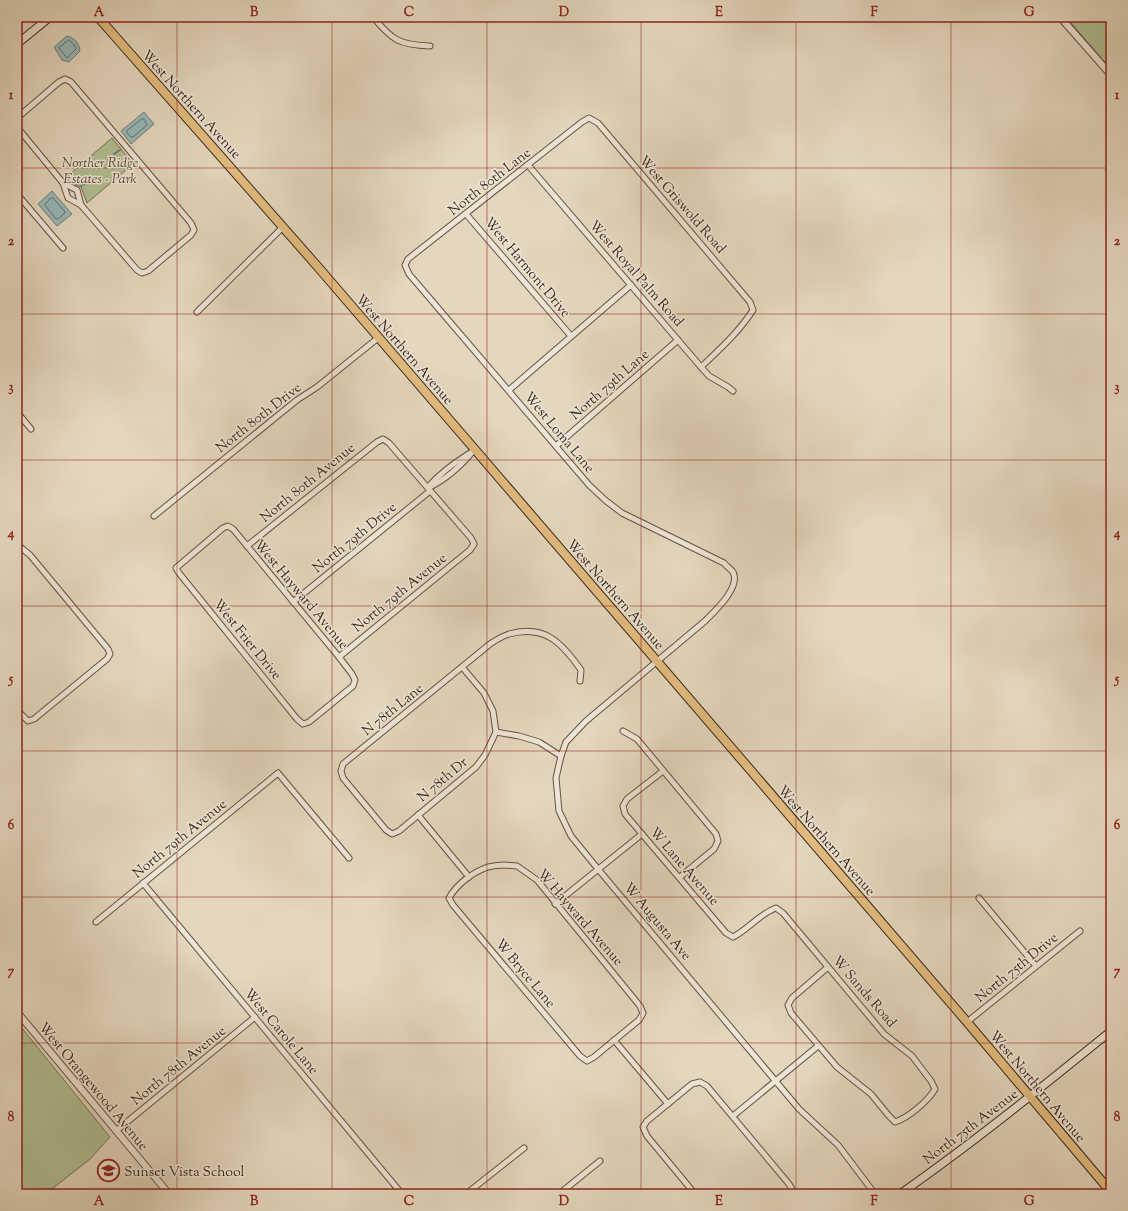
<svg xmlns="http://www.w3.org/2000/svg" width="1128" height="1211" font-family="'Sorts Mill Goudy',serif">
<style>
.green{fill:#b2bf93;stroke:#767257}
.water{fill:#97b8b8;stroke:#717e79}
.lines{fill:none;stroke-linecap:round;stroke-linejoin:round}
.shore{stroke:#686f6a;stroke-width:1}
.stream{stroke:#717e79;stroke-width:2}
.minor-casing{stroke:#645244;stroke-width:7}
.tertiary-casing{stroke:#645244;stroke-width:8}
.secondary-casing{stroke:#39261b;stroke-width:9}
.primary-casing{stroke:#39261b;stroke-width:10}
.minor{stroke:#ede5d5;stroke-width:5}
.tertiary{stroke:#ede5d5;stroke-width:6}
.secondary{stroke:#ede5d5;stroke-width:7}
.primary{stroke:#e2bc7f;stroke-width:8}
.grid{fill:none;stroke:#8f2418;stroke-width:1;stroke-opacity:0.55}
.labels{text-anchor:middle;stroke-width:3;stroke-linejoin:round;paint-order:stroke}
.street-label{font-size:14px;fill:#39261b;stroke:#ede5d5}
.park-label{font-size:14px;font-style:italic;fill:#574c39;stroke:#ede5d5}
.poi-label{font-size:14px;fill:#39261b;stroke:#ede5d5;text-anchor:start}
.neatline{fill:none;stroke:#8f2418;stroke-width:1.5}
.grid-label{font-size:13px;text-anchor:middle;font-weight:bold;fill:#8f2418}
</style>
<rect width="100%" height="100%" fill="#e4d7be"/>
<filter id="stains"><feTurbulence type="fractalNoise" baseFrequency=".005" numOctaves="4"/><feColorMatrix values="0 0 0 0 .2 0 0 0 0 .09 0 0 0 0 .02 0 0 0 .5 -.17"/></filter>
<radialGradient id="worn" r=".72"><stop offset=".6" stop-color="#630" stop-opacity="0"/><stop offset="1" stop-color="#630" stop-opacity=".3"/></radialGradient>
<g class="green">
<polygon points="1066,17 1111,17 1111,69 1110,68"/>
<polygon points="112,138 133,164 87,203 81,187 69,181 66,177"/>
<polygon points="17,1022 110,1137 90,1159 52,1189 42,1189 36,1194 17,1194"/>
</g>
<g class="water">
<path d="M67,36C75,38 79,43 80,51L69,62L62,60L54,47Z"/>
<polygon points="144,112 154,124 131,144 121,131"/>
<polygon points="52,191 72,214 57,226 38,204"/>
</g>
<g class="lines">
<g class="shore">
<polygon points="69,40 74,45 76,49 67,58 59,48"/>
<polygon points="142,119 144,119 147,125 133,137 131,137 127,133 127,131"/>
<polygon points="51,198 53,198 65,212 64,214 58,219 56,219 45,205"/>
</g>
<g class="stream">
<polyline points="114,154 120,150"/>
<polyline points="81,186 86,183"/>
</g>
<defs>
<g id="minor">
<path d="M373,17C392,40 399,45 430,46"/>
<polyline points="17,118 59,82 65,79 71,82 191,223 194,230 191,235 148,271 142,273 137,270 81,205 68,198 63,183 17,127"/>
<polyline points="528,165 701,367 709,376 728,387 733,391"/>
<polyline points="63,183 77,190 81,205"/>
<polyline points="17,194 63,248"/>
<polyline points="466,214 571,336"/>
<polyline points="197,312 283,227"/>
<path d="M701,367C720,349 739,332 753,310L750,302L598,123L589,118L582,122L408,259L405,265L409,274L589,485L605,500L622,513L724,563C726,566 731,569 733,572C741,587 715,611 705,621L586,721L566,742L561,756L556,778L559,811L571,836L598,869L799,1109L838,1145L875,1194"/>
<polyline points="509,390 631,285"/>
<polyline points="17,412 31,429"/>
<polyline points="556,446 678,340"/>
<path d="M428,487C440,473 454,463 470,453"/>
<path d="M428,488C447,479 461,466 474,450"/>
<polyline points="154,516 297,400 317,387 378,338"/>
<polygon points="228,526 233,529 339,657 352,674 355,680 353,686 309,722 303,724 297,719 179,573 176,568 223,528"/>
<polyline points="247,546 377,442 383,439 389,443 471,538 474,544 470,550 339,657"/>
<polyline points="293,602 430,491"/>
<polyline points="462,667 484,693 493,711 496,732"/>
<polyline points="17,710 28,721 34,719 107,659 110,654 108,649 30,555 19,546"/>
<polyline points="623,731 637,739 716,834 718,841 714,849 680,877"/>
<path d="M496,732L485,755L476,767L399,831L392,834L386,830L343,778L341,771L343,764L490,644C496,640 503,636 509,634C545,624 562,643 581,670L580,681"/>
<polyline points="496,732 519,736 539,742 561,756"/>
<path d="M663,771L627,799L623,806L625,814L726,933L733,937C749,929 759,914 776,908L783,913L884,1034L912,1056L931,1081L935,1089C928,1101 908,1118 895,1122L889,1116L871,1094L837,1067L791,1013L788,1005L792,998L828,967"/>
<polyline points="418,815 469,877"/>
<path d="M504,865L517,866L537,880L640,1006L643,1013L639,1020L594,1057L587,1061L580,1056L453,905L449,898C457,884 473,872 488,867C493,866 499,865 504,865Z"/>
<polyline points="143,883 402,1194"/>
<polyline points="979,898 1036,966"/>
<polyline points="555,904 642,834"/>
<polyline points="96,922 278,773 349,858"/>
<polyline points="967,1022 1080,931"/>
<polyline points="614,1040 668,1104"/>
<polyline points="733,1116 818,1046"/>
<polyline points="116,1131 255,1017"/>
<polyline points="466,1194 524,1148"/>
<polyline points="559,1194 600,1161"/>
<polyline points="695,1194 647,1136 643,1127 647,1121 692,1084 700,1082 707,1086 789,1184 793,1191 791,1194"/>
</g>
<g id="tertiary">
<polyline points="1060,17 1111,75"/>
<polyline points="17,1012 169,1194"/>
</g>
<g id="secondary">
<polyline points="17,44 50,17"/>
<path d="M900,1194C973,1143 1042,1087 1111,1031"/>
</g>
<polyline id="primary" points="98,17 318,267 967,1022 1111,1192"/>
</defs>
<use href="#minor" class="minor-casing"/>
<use href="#tertiary" class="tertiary-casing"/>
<use href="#secondary" class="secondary-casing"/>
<use href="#primary" class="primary-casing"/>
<use href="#minor" class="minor"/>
<use href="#tertiary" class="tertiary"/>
<use href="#secondary" class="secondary"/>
<use href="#primary" class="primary"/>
</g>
<path class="grid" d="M177,17V1194M332,17V1194M487,17V1194M641,17V1194M796,17V1194M951,17V1194M17,168H1111M17,314H1111M17,460H1111M17,606H1111M17,751H1111M17,897H1111M17,1043H1111"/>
<defs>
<symbol id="school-ring" viewBox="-11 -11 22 22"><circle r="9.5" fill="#ede5d5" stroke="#8f2418" stroke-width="1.5"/><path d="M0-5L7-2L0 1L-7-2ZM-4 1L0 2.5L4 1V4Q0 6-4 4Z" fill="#8f2418"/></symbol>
</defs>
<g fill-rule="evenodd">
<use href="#school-ring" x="96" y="1158" width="25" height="25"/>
</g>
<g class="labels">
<g class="street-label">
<text transform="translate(192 104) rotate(48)" y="5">West Northern Avenue</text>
<text transform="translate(489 181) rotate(-38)" y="5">North 80th Lane</text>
<text transform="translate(683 204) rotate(49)" y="5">West Griswold Road</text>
<text transform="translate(528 267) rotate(50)" y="5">West Harmont Drive</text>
<text transform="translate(637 273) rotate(49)" y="5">West Royal Palm Road</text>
<text transform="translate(405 349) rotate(49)" y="5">West Northern Avenue</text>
<text transform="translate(609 384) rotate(-41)" y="5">North 79th Lane</text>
<text transform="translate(258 417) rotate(-38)" y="5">North 80th Drive</text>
<text transform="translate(560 432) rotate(50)" y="5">West Loma Lane</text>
<text transform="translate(307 482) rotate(-39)" y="5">North 80th Avenue</text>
<text transform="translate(354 537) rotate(-39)" y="5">North 79th Drive</text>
<text transform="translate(399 592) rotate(-39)" y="5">North 79th Avenue</text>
<text transform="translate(302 594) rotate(50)" y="5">West Hayward Avenue</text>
<text transform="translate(616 594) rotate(49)" y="5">West Northern Avenue</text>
<text transform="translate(248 639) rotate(51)" y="5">West Frier Drive</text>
<text transform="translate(392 709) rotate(-39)" y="5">N 78th Lane</text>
<text transform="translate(442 779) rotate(-40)" y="5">N 78th Dr</text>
<text transform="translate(179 838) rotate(-39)" y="5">North 79th Avenue</text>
<text transform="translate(827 840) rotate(49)" y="5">West Northern Avenue</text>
<text transform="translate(685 866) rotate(49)" y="5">W Lane Avenue</text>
<text transform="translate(581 917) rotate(49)" y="5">W Hayward Avenue</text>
<text transform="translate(658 921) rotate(50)" y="5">W Augusta Ave</text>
<text transform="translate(1016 967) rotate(-39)" y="5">North 75th Drive</text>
<text transform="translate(526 973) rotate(50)" y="5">W Bryce Lane</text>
<text transform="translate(865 991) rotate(49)" y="5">W Sands Road</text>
<text transform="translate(282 1031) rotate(50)" y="5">West Carole Lane</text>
<text transform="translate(178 1065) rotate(-39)" y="5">North 78th Avenue</text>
<text transform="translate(94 1086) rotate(50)" y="5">West Orangewood Avenue</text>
<text transform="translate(1038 1086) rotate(50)" y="5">West Northern Avenue</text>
<text transform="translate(970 1126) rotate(-37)" y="5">North 75th Avenue</text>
</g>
<g class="park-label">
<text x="100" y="167">Norther Ridge<tspan x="100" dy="16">Estates - Park</tspan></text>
</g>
<g class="poi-label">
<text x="124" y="1176">Sunset Vista School</text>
</g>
</g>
<rect width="1128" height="1211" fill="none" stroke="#e4d7be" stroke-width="44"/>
<rect x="22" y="22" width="1084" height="1167" class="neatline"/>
<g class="grid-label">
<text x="99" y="16">A</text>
<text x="254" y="16">B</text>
<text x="409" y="16">C</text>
<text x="564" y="16">D</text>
<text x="719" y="16">E</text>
<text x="874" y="16">F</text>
<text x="1029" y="16">G</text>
<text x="11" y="99">1</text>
<text x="1117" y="99">1</text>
<text x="11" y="245">2</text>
<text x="1117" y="245">2</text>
<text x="11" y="391">3</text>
<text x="1117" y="391">3</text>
<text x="11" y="537">4</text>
<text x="1117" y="537">4</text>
<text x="11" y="683">5</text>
<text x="1117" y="683">5</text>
<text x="11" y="829">6</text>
<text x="1117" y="829">6</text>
<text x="11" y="975">7</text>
<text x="1117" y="975">7</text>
<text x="11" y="1121">8</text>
<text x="1117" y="1121">8</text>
<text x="99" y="1205">A</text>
<text x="254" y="1205">B</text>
<text x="409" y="1205">C</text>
<text x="564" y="1205">D</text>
<text x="719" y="1205">E</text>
<text x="874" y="1205">F</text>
<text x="1029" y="1205">G</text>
</g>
<rect width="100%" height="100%" filter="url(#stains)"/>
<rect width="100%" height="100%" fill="url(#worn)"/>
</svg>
